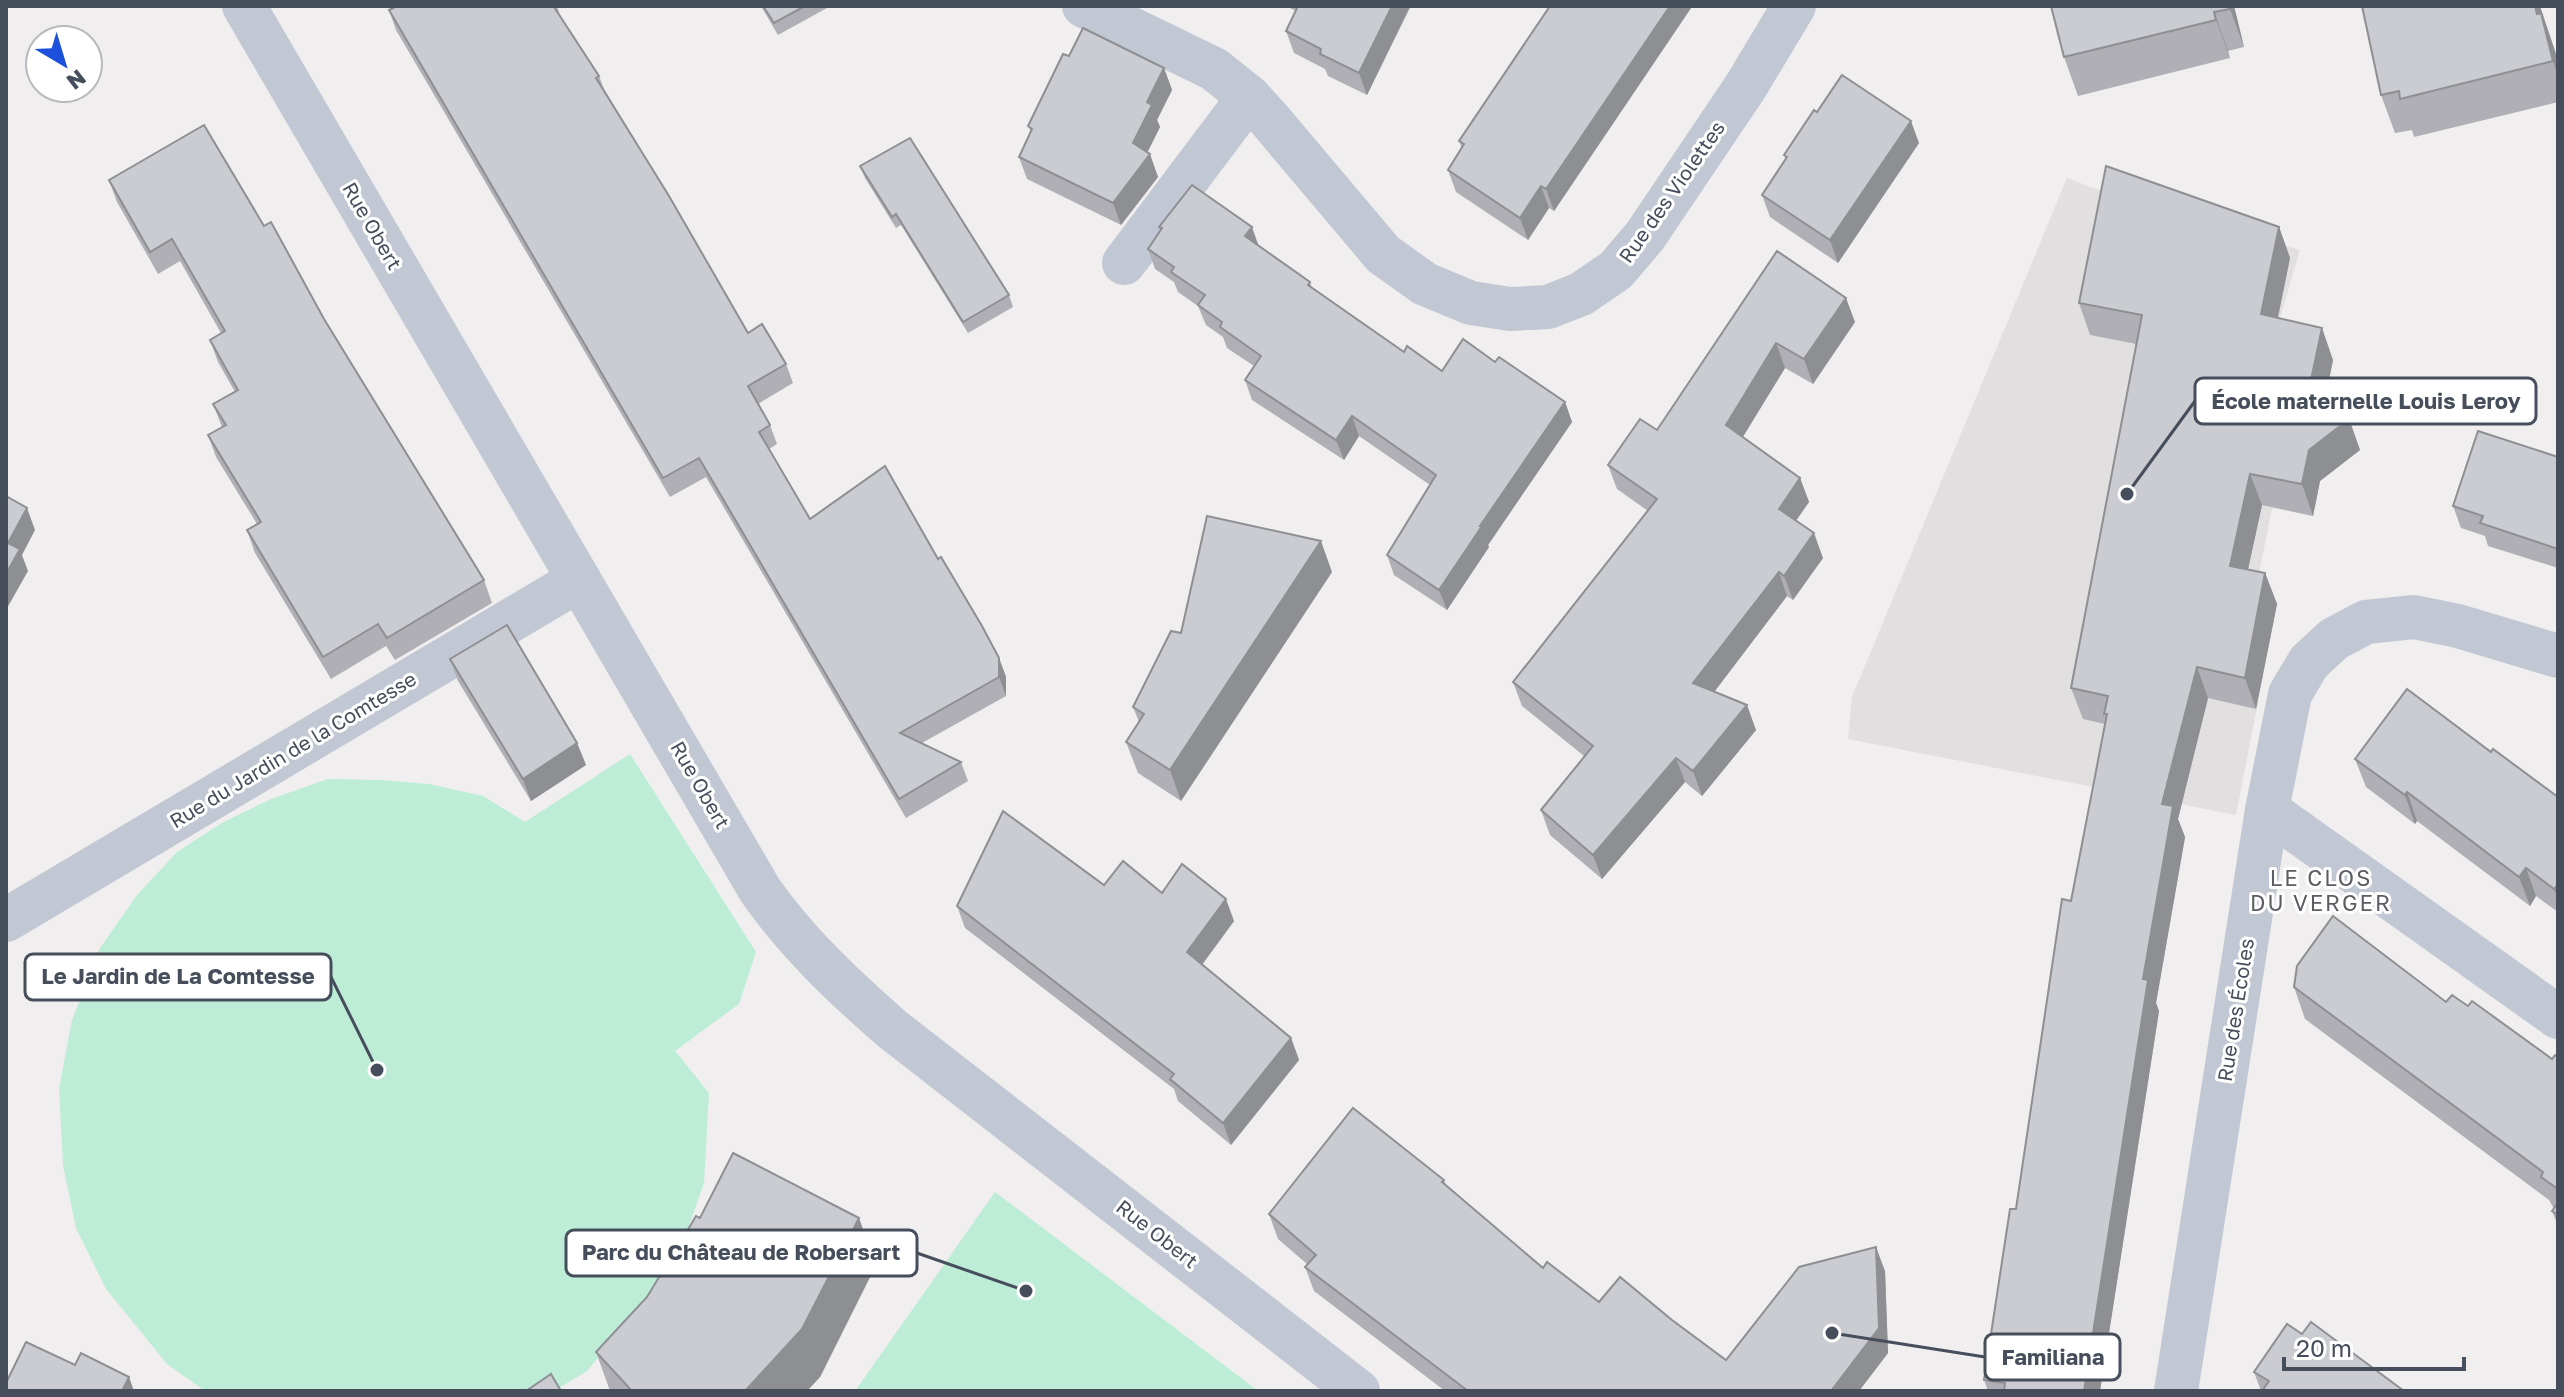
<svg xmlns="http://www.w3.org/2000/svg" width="2564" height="1397" font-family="'Golos Text',sans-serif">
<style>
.education{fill:#e1dfe0}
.green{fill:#bdedd7}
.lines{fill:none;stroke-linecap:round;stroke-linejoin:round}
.minor{stroke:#c1c8d3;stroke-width:44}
.wall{fill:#afafb5}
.shaded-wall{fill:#8e8f93}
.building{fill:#cbccd2;stroke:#8e8f93;stroke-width:2}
.labels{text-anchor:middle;stroke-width:6;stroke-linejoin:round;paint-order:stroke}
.street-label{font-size:20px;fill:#464e5b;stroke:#fff}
.neighbourhood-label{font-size:22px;letter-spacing:2px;fill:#5b5d63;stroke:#fff}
.leader{fill:none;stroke:#464e5b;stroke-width:3}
.callout-dot{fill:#464e5b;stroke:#fff;stroke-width:3}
.callout{fill:#fff;stroke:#464e5b;stroke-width:3}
.callout-label{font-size:22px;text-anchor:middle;font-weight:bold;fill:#464e5b}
</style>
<rect width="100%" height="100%" fill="#f0eeee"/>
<polygon class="education" points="2067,178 2117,197 2300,250 2272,345 2333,360 2317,439 2337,444 2330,473 2320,481 2315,508 2305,514 2272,508 2254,599 2268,602 2275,615 2236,815 1848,739 1852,697"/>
<g class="green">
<polygon points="630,754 756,952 739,1004 675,1051 709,1093 704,1183 691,1220 665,1279 587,1371 554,1391 205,1391 167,1364 106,1289 76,1228 63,1165 59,1089 72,1020 100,948 137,895 177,852 220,824 271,799 328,779 380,780 429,784 483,796 525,822"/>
<polygon points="995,1192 1257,1390 1256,1391 855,1391"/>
</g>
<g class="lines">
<g class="minor">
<path d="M244,6L760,890C797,943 843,986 892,1029L1358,1391"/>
<polyline points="1084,6 1214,69 1249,97 1270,120 1383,254 1425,284 1471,303 1510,309 1548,307 1581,294 1616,270 1645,236 1746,86 1794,6"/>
<polyline points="1124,263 1249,97"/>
<polyline points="2267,810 2558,1017"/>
<polyline points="6,920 579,580"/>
<polyline points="2176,1391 2267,810 2290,694 2309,662 2334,639 2366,622 2414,617 2458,626 2558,656"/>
</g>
</g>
<g class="wall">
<polygon points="397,6 557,6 561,18 599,76 604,89 748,333 786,364 793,383 758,404 770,425 777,444 769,449 810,519 938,559 999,658 1006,677 1006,696 922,743 961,762 968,781 906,818 706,477 670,497 396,30 389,10"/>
<polygon points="761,6 827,6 827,8 778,35"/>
<polygon points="1286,6 1411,6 1367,95 1328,76 1325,69 1294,53 1286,31 1296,11"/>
<polygon points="1550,6 1690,6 1691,8 1554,211 1549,208 1528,240 1456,192 1448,170 1462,148 1459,141"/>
<polygon points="2234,6 2244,47 2228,51 2230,58 2078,96 2064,57"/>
<polygon points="2542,14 2555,51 2558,63 2558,102 2414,137 2412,130 2395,133 2381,95"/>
<polygon points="1069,56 1164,68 1172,90 1157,120 1160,127 1147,153 1158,177 1121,225 1027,179 1019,157 1031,132 1028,126"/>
<polygon points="1817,112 1919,143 1838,263 1770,217 1762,195 1786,160 1784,155"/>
<polygon points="860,166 1009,295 1013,307 968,333 901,225 896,228 865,178"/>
<polygon points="109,180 264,226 324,319 484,580 492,603 395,660 386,646 331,679 255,553 247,530 257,524 216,457 208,435 222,427 213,404 235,392 218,362 210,340 221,333 180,261 158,274 117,202"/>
<polygon points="1159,227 1259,246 1310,282 1312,288 1404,352 1442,371 1495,362 1565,402 1572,422 1488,545 1489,547 1447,610 1394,575 1387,555 1430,485 1359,436 1344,460 1252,400 1245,380 1254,366 1227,348 1223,337 1206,325 1198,306 1178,292 1174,282 1155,269 1148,249 1161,230"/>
<polygon points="2279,227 2290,258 2278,318 2333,360 2322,412 2349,419 2360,450 2320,481 2313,516 2262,505 2248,569 2265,573 2277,604 2256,709 2208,698 2178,819 2185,837 2156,1003 2159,1011 2100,1391 1988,1391 1984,1380 2016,1209 2071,901 2105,724 2083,719 2071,688 2136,344 2090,335 2079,303"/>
<polygon points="1777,251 1855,322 1813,384 1785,368 1742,437 1800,478 1809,502 1796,521 1823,558 1793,600 1787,596 1714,692 1756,730 1702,796 1685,782 1602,879 1550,835 1541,810 1584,756 1522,706 1513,682 1648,511 1617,489 1608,465 1657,430"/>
<polygon points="2558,457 2558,568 2488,546 2485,536 2461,528 2453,506"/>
<polygon points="1332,572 1181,801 1138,773 1126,742 1139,722 1133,707 1181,633"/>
<polygon points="450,659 577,743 586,765 531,801 458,681"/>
<polygon points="2491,752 2558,797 2558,912 2536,896 2530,906 2417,821 2415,824 2366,787 2355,759"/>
<polygon points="1104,885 1162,893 1234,921 1202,965 1291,1038 1299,1060 1231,1145 1178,1101 1174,1089 965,928 957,906"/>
<polygon points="2294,987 2446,1002 2468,1006 2552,1059 2558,1057 2558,1226 2552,1211 2554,1209 2549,1200 2305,1019"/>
<polygon points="1444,1180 1446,1185 1543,1268 1599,1302 1672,1320 1726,1360 1885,1271 1888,1353 1859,1391 1445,1391 1314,1291 1305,1267 1307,1264 1278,1239 1269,1214"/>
<polygon points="876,1265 820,1377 807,1391 610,1391 596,1352"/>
<polygon points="2302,1334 2404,1391 2261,1391 2254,1372"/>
</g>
<g class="shaded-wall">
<polygon points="1392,6 1410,6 1367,95 1359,73"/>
<polygon points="1670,6 1690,6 1691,8 1554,211 1546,189"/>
<polygon points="2229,6 2234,6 2244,47"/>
<polygon points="2535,6 2540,6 2555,51 2558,63 2558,76"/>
<polygon points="2214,12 2228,51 2230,58 2216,20"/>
<polygon points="1164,68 1172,90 1157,120 1160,127 1141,165 1133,143 1147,102"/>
<polygon points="1911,121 1919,143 1838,263 1830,240"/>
<polygon points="1150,154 1158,177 1121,225 1113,203"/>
<polygon points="1541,186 1549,208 1528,240 1520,218"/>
<polygon points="1252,227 1259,247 1245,236"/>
<polygon points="2279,227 2290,258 2272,345 2261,314"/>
<polygon points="1846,298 1855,322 1813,384 1804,359"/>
<polygon points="2322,328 2333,360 2317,440 2305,408"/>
<polygon points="1776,343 1785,368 1735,450 1726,425"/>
<polygon points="1565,402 1572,422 1488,545 1489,547 1447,610 1439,590 1480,526"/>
<polygon points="1352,416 1359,436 1344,460 1336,440"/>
<polygon points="2349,419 2360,450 2320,481 2313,516 2302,484 2309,450"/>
<polygon points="2250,474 2262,505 2242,597 2230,566"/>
<polygon points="1800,478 1809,502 1787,533 1779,509"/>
<polygon points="27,508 35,530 22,555 28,571 6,610 8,543"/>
<polygon points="1814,533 1823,558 1793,600 1784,576"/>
<polygon points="1321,541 1332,572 1181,801 1170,770"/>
<polygon points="1779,572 1787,596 1702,708 1693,683"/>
<polygon points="2265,573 2277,604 2256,709 2245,678"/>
<polygon points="999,658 1006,677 1006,696 999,677"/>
<polygon points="2197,667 2208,698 2178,819 2185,837 2156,1003 2159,1011 2100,1391 2084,1391 2143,979 2162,804"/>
<polygon points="1747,705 1756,730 1702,796 1693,771"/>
<polygon points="577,743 586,765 531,801 523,779"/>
<polygon points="1676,758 1685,782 1602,879 1593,855"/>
<polygon points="2407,792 2417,821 2415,824 2405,795"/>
<polygon points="2526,868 2536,896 2530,906 2519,877"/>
<polygon points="2558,884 2558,898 2554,889"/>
<polygon points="1226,899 1234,921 1195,974 1187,952"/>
<polygon points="1291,1038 1299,1060 1231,1145 1223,1123"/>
<polygon points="859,1218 876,1265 820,1377 807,1391 745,1391"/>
<polygon points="1876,1247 1885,1271 1888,1353 1859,1391 1831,1391"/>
<polygon points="129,1377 134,1391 122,1391"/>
</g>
<g class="building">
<polygon points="397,6 555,6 554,7 599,76 596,78 669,196 748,333 762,324 786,364 748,386 770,425 759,432 810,519 885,466 938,559 941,557 982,626 999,658 999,677 900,733 961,762 899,799 699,458 663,478 389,10"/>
<polygon points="763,6 805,6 774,23"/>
<polygon points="1298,6 1392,6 1359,73 1320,54 1321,49 1286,31"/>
<polygon points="1550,6 1670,6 1546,189 1541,186 1520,218 1448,170 1464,144 1459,141"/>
<polygon points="2051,6 2229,6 2230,9 2214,12 2216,20 2064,57"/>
<polygon points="2362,6 2535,6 2537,14 2541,13 2553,61 2400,99 2399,91 2381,95"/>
<polygon points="1083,28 1164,68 1147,102 1152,105 1133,143 1150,154 1113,203 1019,157 1032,129 1028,126 1063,54 1069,56"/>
<polygon points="1842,75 1911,121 1830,240 1762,195 1787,157 1784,155 1814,110 1817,112"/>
<polygon points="204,125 264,226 271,222 324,319 484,580 387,638 378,624 323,657 247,530 261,522 208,435 226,425 213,404 238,390 210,340 225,331 172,239 150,252 109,180"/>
<polygon points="910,138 1009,295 963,322 896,214 892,217 860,166"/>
<polygon points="2106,166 2279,227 2261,314 2322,328 2305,408 2349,419 2309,450 2302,484 2250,474 2230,566 2265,573 2245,678 2197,667 2162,804 2173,806 2143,979 2148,980 2084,1391 2004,1391 2005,1383 1984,1380 2010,1209 2016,1209 2062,899 2071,901 2107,714 2104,714 2108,696 2071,688 2142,315 2079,303"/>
<polygon points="1192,185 1252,227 1245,236 1310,282 1308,285 1404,352 1407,346 1442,371 1463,339 1495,362 1499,357 1565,402 1480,526 1482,526 1439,590 1387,555 1436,475 1352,416 1336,440 1245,380 1261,356 1220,327 1222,322 1198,305 1205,295 1171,272 1174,267 1148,249 1162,228 1159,227"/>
<polygon points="1777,251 1846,298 1804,359 1776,343 1726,425 1800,478 1779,509 1814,533 1784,576 1779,572 1693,683 1747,705 1693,771 1676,758 1593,855 1541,810 1593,746 1513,682 1657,499 1608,465 1640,419 1657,430"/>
<polygon points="2478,431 2558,457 2558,549 2480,523 2483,516 2453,506"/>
<polygon points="6,496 27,508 8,543 20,549 6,574"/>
<polygon points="1207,516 1321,541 1170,770 1126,742 1144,714 1133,707 1171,631 1181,633"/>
<polygon points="507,625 577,743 523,779 450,659"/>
<polygon points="2407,689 2491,752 2493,749 2558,797 2558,884 2554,889 2526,868 2519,877 2407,792 2405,795 2355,759"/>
<polygon points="1003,811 1104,885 1123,861 1162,893 1182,864 1226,899 1187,952 1291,1038 1223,1123 1170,1079 1174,1074 957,906"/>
<polygon points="2333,916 2446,1002 2452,995 2468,1006 2472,1001 2552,1059 2555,1055 2558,1057 2558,1189 2541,1177 2543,1172 2294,987 2297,966"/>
<polygon points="1353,1108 1444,1180 1442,1182 1543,1268 1547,1262 1599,1302 1620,1277 1672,1320 1726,1360 1799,1267 1876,1247 1879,1328 1831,1391 1468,1391 1305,1267 1316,1255 1269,1214"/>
<polygon points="733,1153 859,1218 802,1329 745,1391 632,1391 596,1352 647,1297 696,1216 700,1218"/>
<polygon points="2558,1203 2558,1215 2552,1211"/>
<polygon points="2311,1322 2404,1391 2262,1391 2269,1381 2254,1372 2287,1324 2302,1334"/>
<polygon points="26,1342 75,1365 81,1353 129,1377 122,1391 6,1391 6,1383"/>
<polygon points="551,1374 561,1391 526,1391"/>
</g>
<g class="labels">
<g class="street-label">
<text transform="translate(1672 192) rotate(-55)" y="7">Rue des Violettes</text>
<text transform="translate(372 226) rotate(60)" y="7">Rue Obert</text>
<text transform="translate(293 750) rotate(-31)" y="7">Rue du Jardin de la Comtesse</text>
<text transform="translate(700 785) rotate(60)" y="7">Rue Obert</text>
<text transform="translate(2236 1010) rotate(-81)" y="7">Rue des Écoles</text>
<text transform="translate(1157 1234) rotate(38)" y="7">Rue Obert</text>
</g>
<g class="neighbourhood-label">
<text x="2321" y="886">LE CLOS<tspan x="2321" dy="25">DU VERGER</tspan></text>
</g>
</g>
<path class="leader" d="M2127 494L2195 401M377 1070L331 977M1026 1291L917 1253M1832 1333L1985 1357"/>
<g class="callout-dot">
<circle cx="2127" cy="494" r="8"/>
<circle cx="377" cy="1070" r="8"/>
<circle cx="1026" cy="1291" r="8"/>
<circle cx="1832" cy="1333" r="8"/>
</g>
<g class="callout">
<rect x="2195" y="378" width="341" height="46" rx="8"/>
<rect x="25" y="954" width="306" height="46" rx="8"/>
<rect x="566" y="1230" width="351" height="46" rx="8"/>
<rect x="1985" y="1334" width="135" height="46" rx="8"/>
</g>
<g class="callout-label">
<text x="2366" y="409">École maternelle Louis Leroy</text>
<text x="178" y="984">Le Jardin de La Comtesse</text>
<text x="741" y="1260">Parc du Château de Robersart</text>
<text x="2053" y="1365">Familiana</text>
</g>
<rect width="2564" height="1397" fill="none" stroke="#464e5b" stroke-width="16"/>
<g transform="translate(64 64) rotate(142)"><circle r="38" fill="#ffffff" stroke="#b5b8bd" stroke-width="2"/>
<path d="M0-6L14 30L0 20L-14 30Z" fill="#1d51db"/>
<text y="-12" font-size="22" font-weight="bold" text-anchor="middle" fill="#464e5b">N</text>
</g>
<path d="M2284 1357v12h180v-12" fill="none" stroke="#464e5b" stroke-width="4"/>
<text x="2296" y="1357" font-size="24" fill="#464e5b" stroke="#ffffff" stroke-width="6" paint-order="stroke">20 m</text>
</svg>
